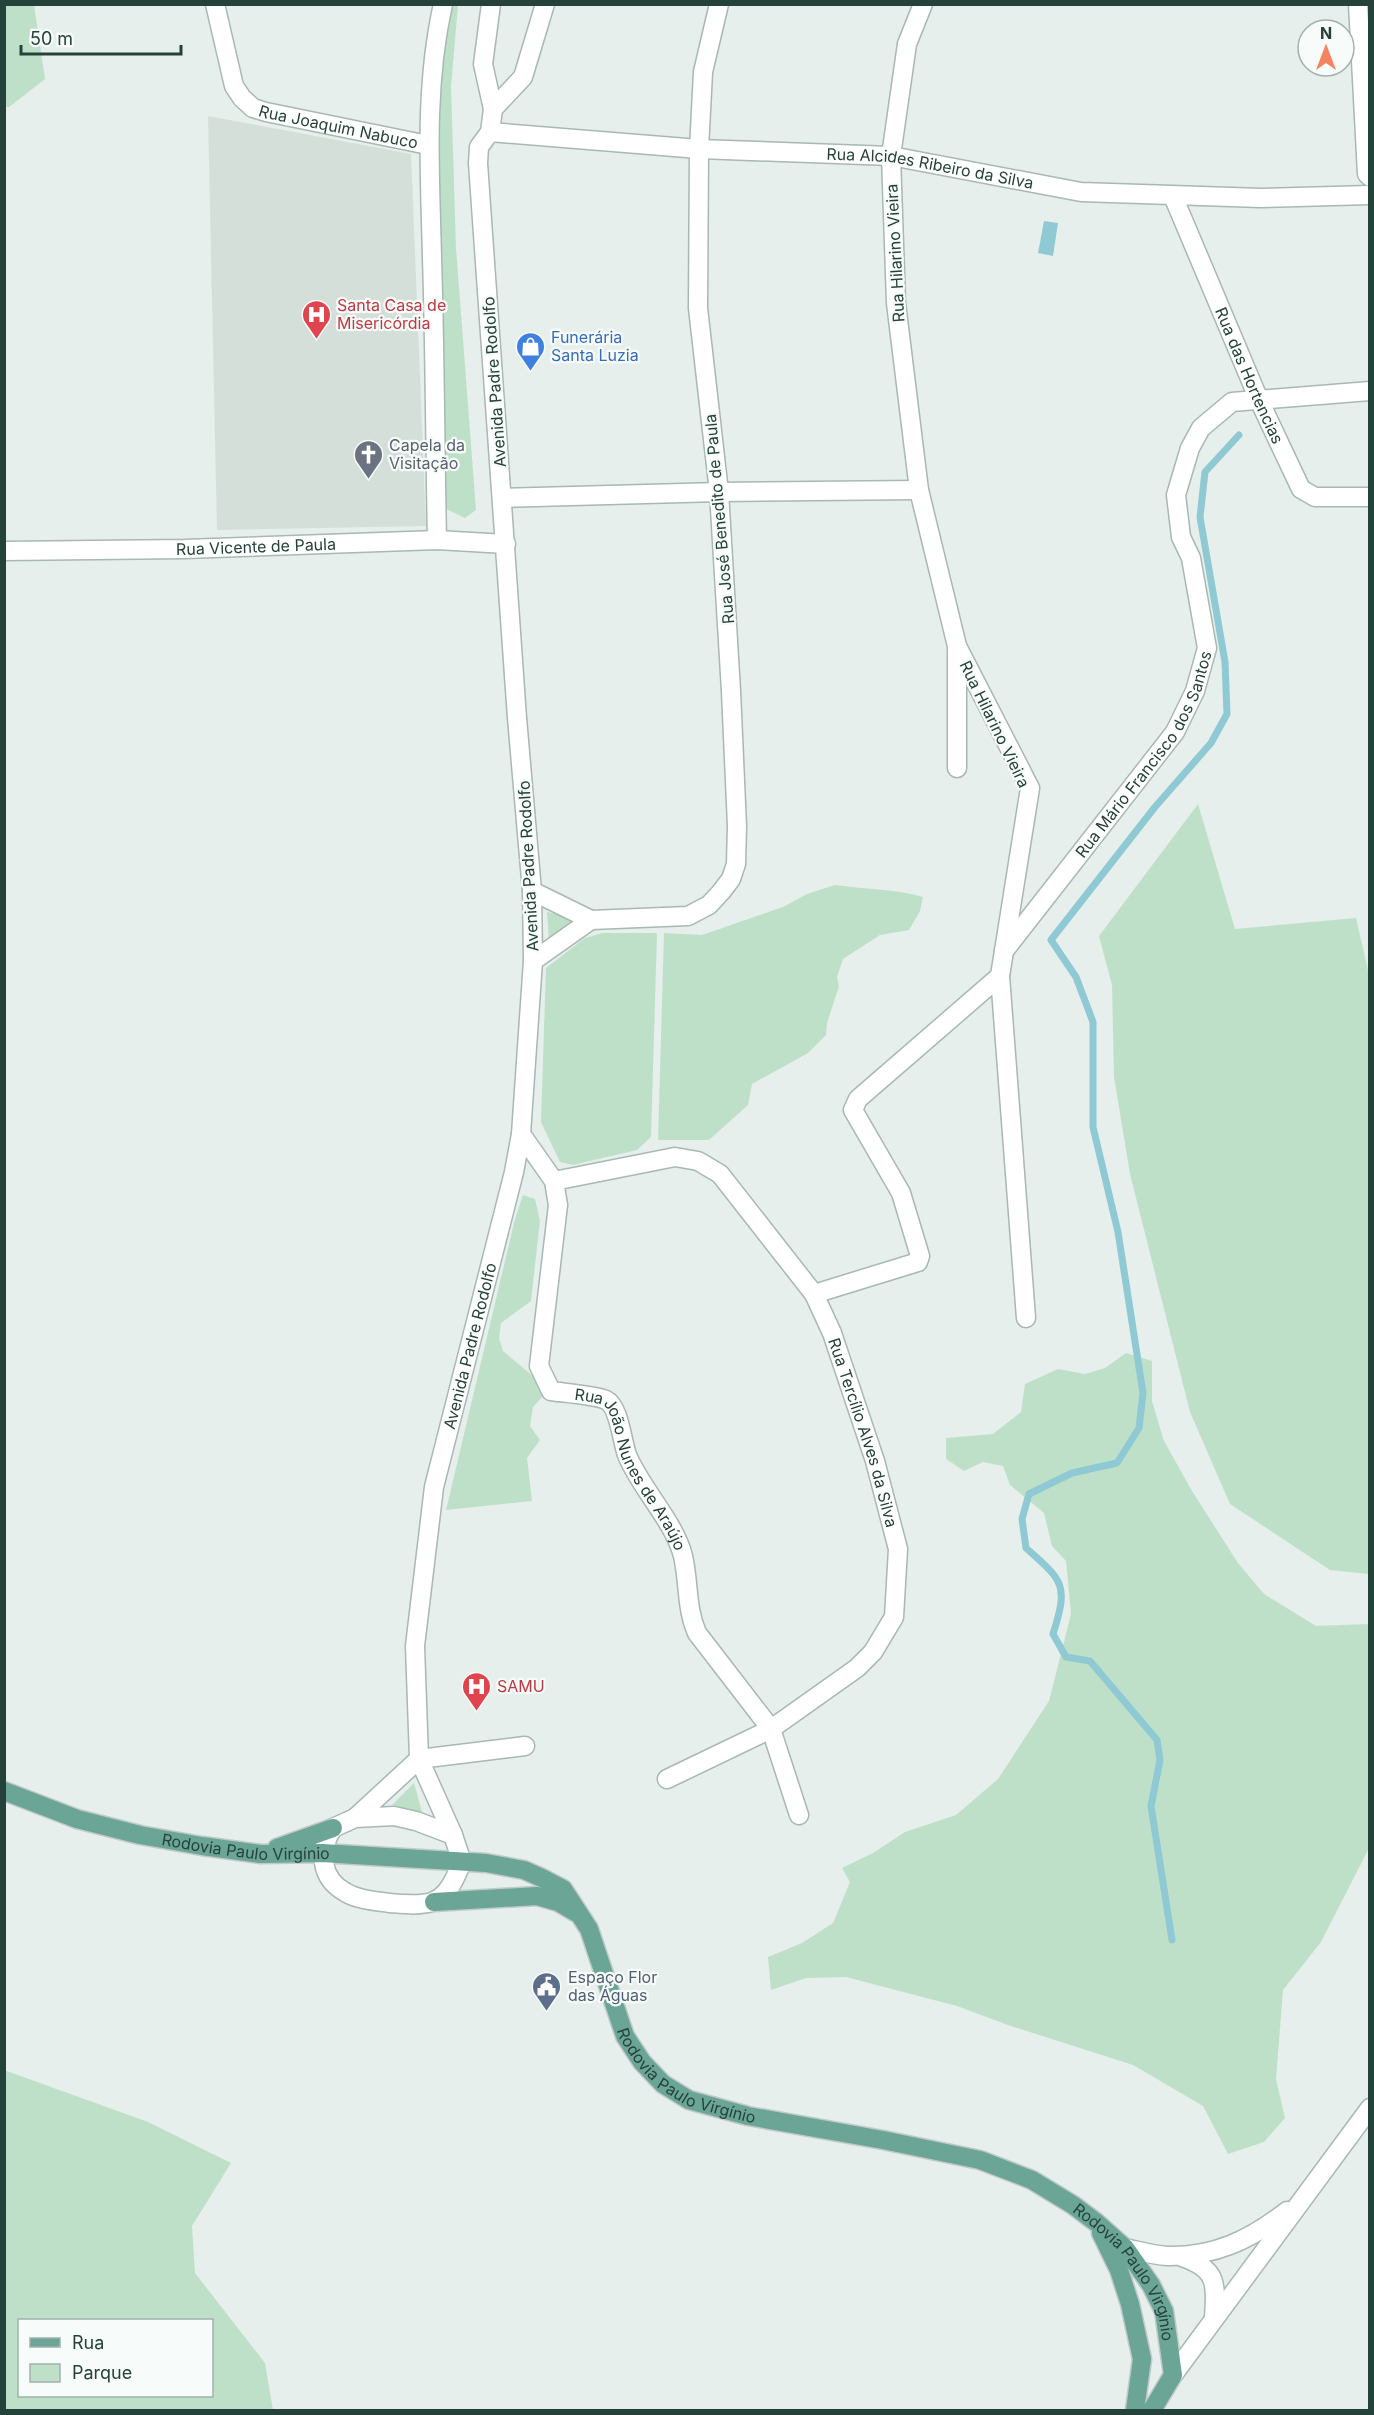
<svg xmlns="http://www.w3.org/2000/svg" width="1374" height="2415" font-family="Inter,sans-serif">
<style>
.built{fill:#d4dfda}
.green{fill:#bfe0c8;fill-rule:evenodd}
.water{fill:#8ec9d4}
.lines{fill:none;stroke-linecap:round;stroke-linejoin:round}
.stream{stroke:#8ec9d4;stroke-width:7}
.minor-casing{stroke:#a8b8b2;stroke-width:21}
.major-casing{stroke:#c2cac8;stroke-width:21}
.minor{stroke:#fff;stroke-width:18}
.major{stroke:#6aa596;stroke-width:18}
.labels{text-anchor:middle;stroke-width:4.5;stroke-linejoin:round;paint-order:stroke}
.street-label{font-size:16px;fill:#24423a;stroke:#f7fbf9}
.health-label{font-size:16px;fill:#be3a42;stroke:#f7fbf9;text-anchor:start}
.shop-label{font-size:16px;fill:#366cbe;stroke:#f7fbf9;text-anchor:start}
.worship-label{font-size:16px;fill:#5b616d;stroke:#f7fbf9;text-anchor:start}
.service-label{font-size:16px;fill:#4e5e75;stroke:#f7fbf9;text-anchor:start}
</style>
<rect width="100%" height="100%" fill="#e6efeb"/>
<polygon class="built" points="208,116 411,154 426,526 217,530"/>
<g class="green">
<polygon points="5,4 34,5 45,79 9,107 5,107"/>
<polygon points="453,5 458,5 451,87 456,248 476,510 465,518 446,509 440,277 438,83"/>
<polygon points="1198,804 1235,929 1356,918 1370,979 1369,1574 1330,1570 1230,1504 1190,1412 1130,1174 1114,1077 1112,985 1099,936"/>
<path d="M835,885C864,889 895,889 923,897L920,911L909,930L880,935L843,959L837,977L839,986L827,1023L826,1035L808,1053L752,1084L748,1105L709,1140H658L664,933L702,935L783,907L807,894Z"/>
<polygon points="547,912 572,917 572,923 549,942"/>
<polygon points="602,933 657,933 651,1137 637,1150 573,1165 560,1162 541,1122 546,968 585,938"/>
<polygon points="523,1195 535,1199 540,1221 531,1301 501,1323 499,1338 503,1351 540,1382 543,1396 533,1407 530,1426 540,1440 527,1458 532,1501 446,1510 515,1219"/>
<polygon points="1126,1353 1152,1361 1152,1401 1164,1441 1192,1491 1238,1563 1264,1594 1316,1626 1369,1624 1369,1848 1321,1942 1283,1990 1276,2079 1285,2118 1264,2142 1228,2154 1203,2106 1133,2065 1008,2025 957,2006 846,1977 806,1978 771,1990 768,1957 802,1943 833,1923 850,1882 842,1868 873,1853 905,1832 956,1815 998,1779 1049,1701 1071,1614 1066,1561 1052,1546 1044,1513 1010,1485 1003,1466 983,1462 964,1471 946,1459 946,1438 993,1434 1021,1412 1025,1384 1058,1369 1085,1374 1105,1368"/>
<polygon points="414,1783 422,1812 392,1805"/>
<path d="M4,2070L148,2122L231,2163L192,2226L195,2273L265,2363L273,2410H5ZM212,2320V2396H20V2320Z"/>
</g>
<polygon class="water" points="1044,221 1058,223 1053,256 1038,253"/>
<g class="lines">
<path class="stream" d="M1172,1940L1151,1806L1160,1760L1157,1740L1090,1661L1066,1657L1053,1634C1069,1584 1063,1581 1026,1548L1022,1519L1029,1494L1072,1473L1117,1463L1139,1428L1143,1393L1118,1232L1093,1127V1022L1076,977L1051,940L1155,807L1211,743L1227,714L1225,662L1200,517L1205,472L1239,435"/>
<defs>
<g id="minor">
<path id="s1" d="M215,4L234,86L242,98L253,108L266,112L428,145"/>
<polyline points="1358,4 1367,174 1370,177"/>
<polyline points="493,109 523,77 545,4"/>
<path id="s2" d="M490,132L699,149L891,156L1081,192L1261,198L1370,195"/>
<path id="s3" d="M1173,196L1259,400L1301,489L1315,497H1370"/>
<polyline points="502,498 719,492 919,490"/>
<path d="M437,540C435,446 435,352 432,258C430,172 424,89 443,4"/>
<path id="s4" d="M4,551L185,549L437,540L506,544"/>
<polyline points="957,768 957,650"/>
<polyline points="532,891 591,920 533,961"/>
<polyline points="591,920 688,916 709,905 721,892 731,879 736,864 737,826 731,691 719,492 698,308 699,149 703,72 719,4"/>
<path id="s5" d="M1004,951L1175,732L1195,691L1207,648L1191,558L1181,537L1176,495L1190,448L1201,428L1232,402L1370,391"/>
<polyline points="1000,976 1026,1318"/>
<path id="s6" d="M521,1134L554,1181L558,1205L539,1366L551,1391C565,1393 595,1395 606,1400C619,1406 622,1441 627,1455C641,1489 674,1521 683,1556C689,1582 686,1608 697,1633L771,1729L799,1815"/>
<path id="s7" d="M554,1181L675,1157L698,1161L720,1174L814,1294L832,1333L875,1461L898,1549L894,1617L873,1652L857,1668L771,1729L667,1779"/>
<polyline points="814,1294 918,1262 920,1256 901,1193 853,1110 858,1099 1000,976 1030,788 957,646 919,490 896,303 891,156 907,44 923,4"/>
<polyline points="419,1759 525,1746"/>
<path d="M394,1816L416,1821L453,1835L462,1862C456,1876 449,1896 432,1902C419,1906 403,1904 390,1903C375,1901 358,1900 345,1892C320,1878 318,1850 333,1828L355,1818Z"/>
<polyline points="355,1818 419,1759"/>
<path id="s8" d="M453,1835L419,1759L415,1646L434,1487L514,1172L521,1134L533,961L532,891L517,718L478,163L479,147L490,132L493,109L483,64L491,4"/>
<path d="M1125,2248C1139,2251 1153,2255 1167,2256C1214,2257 1250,2240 1287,2211"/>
<path d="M1182,2257C1218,2269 1216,2284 1214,2318"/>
<polyline points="1173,2375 1370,2108"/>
</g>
<g id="major">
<path id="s9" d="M4,1791L77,1819L140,1835L202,1846L261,1854L322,1853L486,1863L524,1870L542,1878L563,1889L589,1929L625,2036L642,2062L663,2084L689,2100L748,2116L883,2140L980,2160L1032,2180L1073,2205L1097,2223L1125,2248L1151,2285L1164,2311L1173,2375L1152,2410"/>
<polyline points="277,1848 333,1828"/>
<polyline points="434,1902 537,1896 558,1902 575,1912"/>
<polyline points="1101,2233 1119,2270 1130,2304 1142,2359 1135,2410"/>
</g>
</defs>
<use href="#minor" class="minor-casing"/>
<use href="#major" class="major-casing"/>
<use href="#minor" class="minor"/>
<use href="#major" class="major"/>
</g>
<defs>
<symbol id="hospital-pin" viewBox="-11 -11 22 30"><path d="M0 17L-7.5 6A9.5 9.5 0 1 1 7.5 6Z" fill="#e0444e" stroke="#f7fbf9"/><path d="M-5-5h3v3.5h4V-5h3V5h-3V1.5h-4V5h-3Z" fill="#fff"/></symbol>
<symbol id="shop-pin" viewBox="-11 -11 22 30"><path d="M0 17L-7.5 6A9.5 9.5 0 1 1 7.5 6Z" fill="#3f7fe0" stroke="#f7fbf9"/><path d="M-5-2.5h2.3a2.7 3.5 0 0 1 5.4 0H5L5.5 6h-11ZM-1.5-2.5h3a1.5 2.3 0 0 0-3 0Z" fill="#fff"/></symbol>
<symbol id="church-pin" viewBox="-11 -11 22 30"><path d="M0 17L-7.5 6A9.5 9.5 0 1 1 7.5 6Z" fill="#6b7280" stroke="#f7fbf9"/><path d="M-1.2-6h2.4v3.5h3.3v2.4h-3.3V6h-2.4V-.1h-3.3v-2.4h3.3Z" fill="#fff"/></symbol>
<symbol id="civic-pin" viewBox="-11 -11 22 30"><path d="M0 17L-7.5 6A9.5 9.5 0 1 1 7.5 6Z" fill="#5c6f8a" stroke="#f7fbf9"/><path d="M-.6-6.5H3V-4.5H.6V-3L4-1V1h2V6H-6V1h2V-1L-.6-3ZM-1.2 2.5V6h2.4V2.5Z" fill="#fff"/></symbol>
</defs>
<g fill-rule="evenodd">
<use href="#hospital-pin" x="300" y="298" width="33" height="45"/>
<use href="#shop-pin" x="514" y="330" width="33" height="45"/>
<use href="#church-pin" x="352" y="438" width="33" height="45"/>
<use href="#hospital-pin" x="460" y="1670" width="33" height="45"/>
<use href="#civic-pin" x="530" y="1970" width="33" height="45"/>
</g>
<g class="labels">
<g class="street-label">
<text dy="6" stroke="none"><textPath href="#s1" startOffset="201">Rua Joaquim Nabuco</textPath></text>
<text dy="6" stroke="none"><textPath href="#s2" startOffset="442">Rua Alcides Ribeiro da Silva</textPath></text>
<text transform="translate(895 253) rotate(-93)" y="6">Rua Hilarino Vieira</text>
<text dy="6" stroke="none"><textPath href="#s3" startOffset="195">Rua das Hortencias</textPath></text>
<text transform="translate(494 382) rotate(-94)" y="6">Avenida Padre Rodolfo</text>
<text transform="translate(719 519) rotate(-95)" y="6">Rua José Benedito de Paula</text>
<text dy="6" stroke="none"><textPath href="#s4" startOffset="252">Rua Vicente de Paula</textPath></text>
<text transform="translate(995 724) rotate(64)" y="6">Rua Hilarino Vieira</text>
<text dy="6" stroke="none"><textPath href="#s5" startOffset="243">Rua Mário Francisco dos Santos</textPath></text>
<text transform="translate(528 866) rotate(-93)" y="6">Avenida Padre Rodolfo</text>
<text dy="6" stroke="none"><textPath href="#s8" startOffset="502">Avenida Padre Rodolfo</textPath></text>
<text dy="6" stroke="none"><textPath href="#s7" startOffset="472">Rua Tercílio Alves da Silva</textPath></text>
<text dy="6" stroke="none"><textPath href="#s6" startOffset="396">Rua João Nunes de Araújo</textPath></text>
<text dy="6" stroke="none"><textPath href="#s9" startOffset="250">Rodovia Paulo Virgínio</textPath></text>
<text dy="6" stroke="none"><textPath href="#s9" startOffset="810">Rodovia Paulo Virgínio</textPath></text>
<text dy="6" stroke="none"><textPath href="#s9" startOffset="1314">Rodovia Paulo Virgínio</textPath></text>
</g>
<g class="health-label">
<text x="337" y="311">Santa Casa de<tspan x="337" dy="18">Misericórdia</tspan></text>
<text x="497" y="1692">SAMU</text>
</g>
<g class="shop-label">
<text x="551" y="343">Funerária<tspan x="551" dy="18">Santa Luzia</tspan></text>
</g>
<g class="worship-label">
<text x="389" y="451">Capela da<tspan x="389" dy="18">Visitação</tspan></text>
</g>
<g class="service-label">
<text x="568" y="1983">Espaço Flor<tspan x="568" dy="18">das Águas</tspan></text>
</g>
</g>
<rect width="1374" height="2415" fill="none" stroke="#24423a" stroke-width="12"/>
<rect x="18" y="2319" width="195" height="78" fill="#f7fbf9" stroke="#a3b1ad" stroke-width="1.5"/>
<rect x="30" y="2338" width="30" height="9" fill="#6aa596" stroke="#a3b1ad" stroke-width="1.5"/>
<text x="72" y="2349" font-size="18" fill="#24423a">Rua</text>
<rect x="30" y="2364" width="30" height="18" fill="#bfe0c8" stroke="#a3b1ad" stroke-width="1.5"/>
<text x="72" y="2379" font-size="18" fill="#24423a">Parque</text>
<g transform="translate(1326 48)"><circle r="28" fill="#f7fbf9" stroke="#a3b1ad" stroke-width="1.5"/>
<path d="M0-4.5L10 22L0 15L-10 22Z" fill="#f4845f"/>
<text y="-9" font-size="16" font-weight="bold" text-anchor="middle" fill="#24423a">N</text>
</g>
<path d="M21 45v9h160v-9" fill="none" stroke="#24423a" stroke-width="3"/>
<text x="30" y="45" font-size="18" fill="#24423a" stroke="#f7fbf9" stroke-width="4.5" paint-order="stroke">50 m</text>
</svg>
